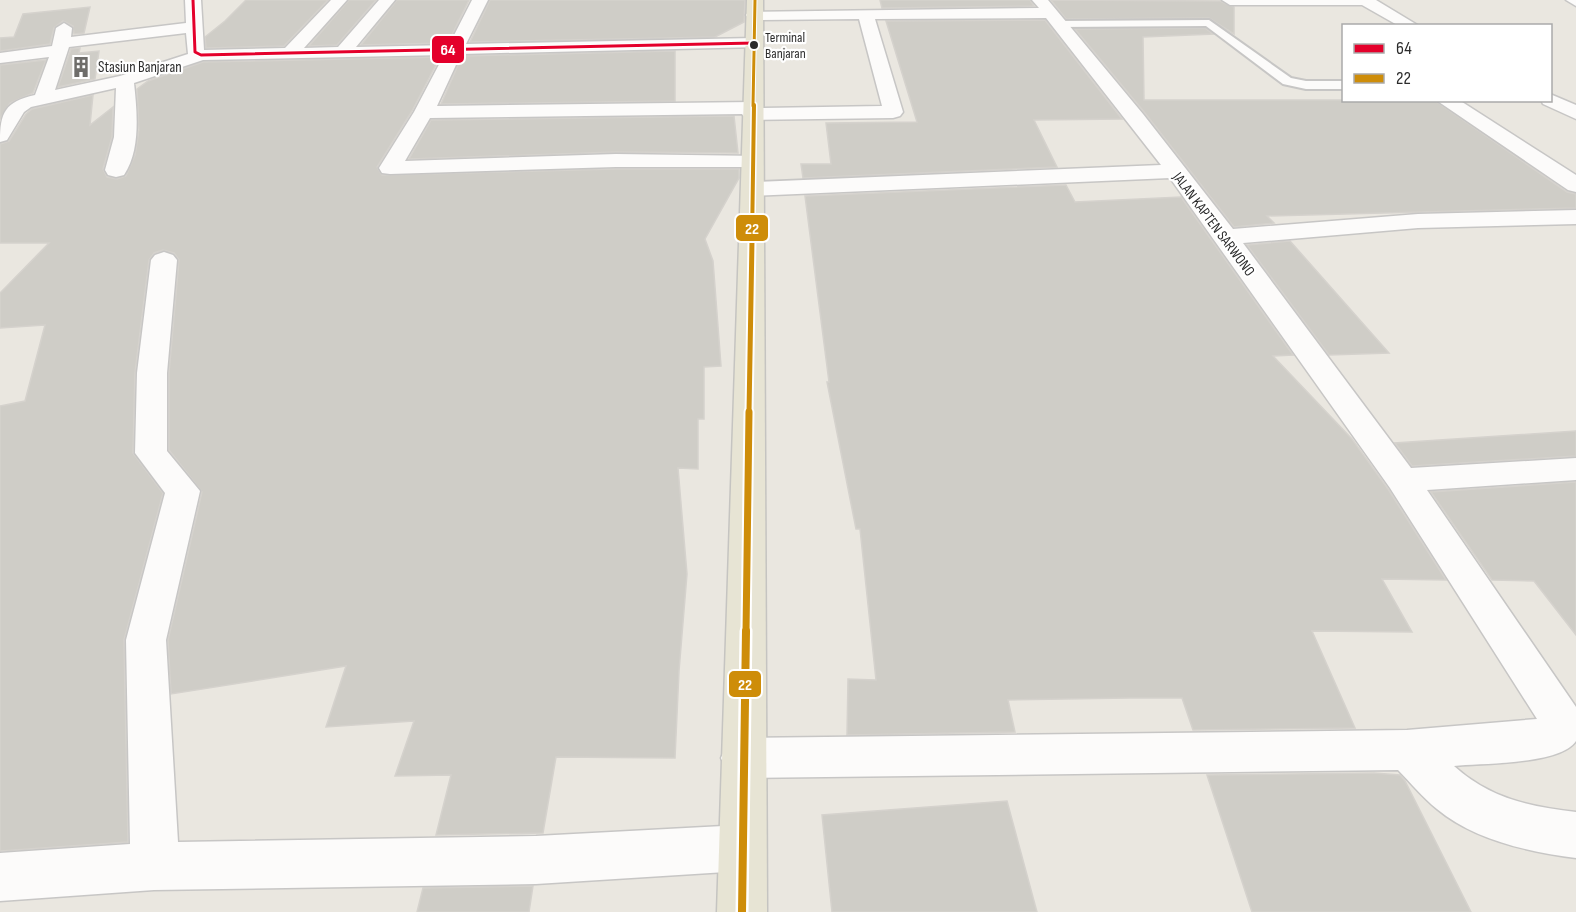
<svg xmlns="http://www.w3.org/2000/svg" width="1576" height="912" font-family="'Sofia Sans Condensed',sans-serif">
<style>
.building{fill:#cfcdc7;stroke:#d5d2cd;stroke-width:1.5}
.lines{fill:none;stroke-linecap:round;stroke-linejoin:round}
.service-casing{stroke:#c7c6c5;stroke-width:4}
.minor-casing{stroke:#c7c6c5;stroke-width:3}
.primary-casing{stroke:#c5c4c1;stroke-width:3}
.service{fill:#fcfbfa;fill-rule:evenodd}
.minor{fill:#fcfbfa;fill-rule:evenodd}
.primary{fill:#e7e4d4;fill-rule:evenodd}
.bus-1-casing{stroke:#fff;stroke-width:5}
.bus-2-far4-casing{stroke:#fff;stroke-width:5}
.bus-2-far3-casing{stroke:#fff;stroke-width:7}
.bus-2-far2-casing{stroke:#fff;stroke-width:9}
.bus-2-far1-casing{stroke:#fff;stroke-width:11}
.bus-2-casing{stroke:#fff;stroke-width:13}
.bus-1{stroke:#e4002b;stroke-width:3}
.bus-2-far4{stroke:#ce8d09;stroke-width:3}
.bus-2-far3{stroke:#ce8d09;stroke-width:4}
.bus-2-far2{stroke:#ce8d09;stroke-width:5}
.bus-2-far1{stroke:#ce8d09;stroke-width:7}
.bus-2{stroke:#ce8d09;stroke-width:8}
.bus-dot{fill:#2b2b2b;stroke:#fff;stroke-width:2}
.labels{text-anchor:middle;stroke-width:4.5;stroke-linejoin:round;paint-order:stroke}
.far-bus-label{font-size:14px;fill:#2b2b2b;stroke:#fff;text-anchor:start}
.far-poi-label{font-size:15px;fill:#2b2b2b;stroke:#fff;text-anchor:start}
.far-street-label{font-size:15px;fill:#2b2b2b;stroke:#fff}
.line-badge{stroke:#fff;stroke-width:2}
.badge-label{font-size:16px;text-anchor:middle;font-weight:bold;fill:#fff}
</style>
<rect width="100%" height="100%" fill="#eae7e0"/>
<g class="building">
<polygon points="246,0 328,0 284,46 206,48 205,37 225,21"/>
<polygon points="349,0 376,0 337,45 309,46"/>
<polygon points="397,0 469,0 448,43 361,45"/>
<polygon points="490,0 745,0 744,22 715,37 470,42"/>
<polygon points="880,0 1030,0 1034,6 882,8"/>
<polygon points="1051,0 1220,1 1234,7 1234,34 1209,18 1066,19"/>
<polygon points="90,7 84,33 74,34 73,26 63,21 54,28 50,44 0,51 0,38 14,37 23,14"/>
<polygon points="1045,20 1122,119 1034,120 1057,167 803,178 801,164 831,164 826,123 917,122 886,21"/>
<polygon points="1205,28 1213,34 1143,37 1144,100 1434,100 1567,192 1576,194 1576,208 1267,216 1274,223 1234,227 1145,113 1075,29"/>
<polygon points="80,48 79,53 99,51 95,79 58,87 71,49"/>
<polygon points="675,51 675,101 441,104 462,56"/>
<polygon points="440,57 412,111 377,167 382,175 616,169 739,169 739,178 705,239 713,261 721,366 704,367 704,419 698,419 698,469 678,468 687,574 679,671 675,758 556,757 543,833 436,835 451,775 395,776 414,721 326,727 346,666 171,694 168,640 202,492 169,450 169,373 179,260 174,253 163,250 154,253 149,260 135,373 133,453 163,493 124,640 128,842 0,851 0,406 25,401 45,325 0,328 0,293 49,243 0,243 0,144 9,141 26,114 32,109 93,95 90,125 113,107 112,137 103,169 107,177 117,179 126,176 135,155 139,130 137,89 148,81 203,62"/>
<polygon points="46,60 33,93 10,103 0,119 0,65"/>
<polygon points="734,116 738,153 616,152 409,159 431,120"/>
<polygon points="1066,185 1075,202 1181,197 1293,355 1273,356 1352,439 1388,489 1446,580 1382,579 1412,632 1312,631 1355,728 1193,730 1182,698 1130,698 1008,700 1015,732 847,735 848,679 876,680 860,529 856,529 827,382 829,382 805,196"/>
<polygon points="1290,241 1389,353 1329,355 1247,245"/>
<polygon points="1576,431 1576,456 1412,466 1395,443"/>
<polygon points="1576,482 1576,635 1534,581 1492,580 1431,492"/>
<polygon points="1374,773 1400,775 1405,781 1471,912 1252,912 1207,775"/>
<polygon points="1007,801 1037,912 832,912 822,815"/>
<polygon points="533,886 529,912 417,912 423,888"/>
</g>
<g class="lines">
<defs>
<polygon id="service" points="1209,20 1291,78 1306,81 1344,81 1344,89 1306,89 1283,84 1206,26 1058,27 1053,24 1058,21"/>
<g id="minor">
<path d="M185,0H201L204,50L285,48L331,0H347L304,48L338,47L379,0H395L356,47L449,45L472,0H488L466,44L754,38L762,43L760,47L461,54L437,106L753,102L760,104L763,108L882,106L859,19L754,20L748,18L746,15L748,12L1039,8L1032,0H1048L1143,114L1233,229L1418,214L1576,210V224L1418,228L1243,243L1411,468L1576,458V480L1427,490L1576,707V741C1560,765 1482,763 1454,766C1489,798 1530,807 1576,812V858C1529,852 1474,840 1437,809C1423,798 1411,783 1398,770L743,778L727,772L721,758L727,744L743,738L1407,730L1537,719L1390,488L1170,178L753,196L745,194L742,189L745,184L753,182L1161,165L1046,18L875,19L903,112L900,116L893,118L752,120L745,118L742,114L430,118L405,161L616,154L760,156L763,161L760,166L752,167H616L390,174L382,173L379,168L414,112L444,55L203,60L134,83C137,111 141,150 124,175L116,177L108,175L105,170L114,137L116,88L31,107L24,112L7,140L0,142C0,112 5,102 35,95L49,57L0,63V53L52,46L56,28L64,23L72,28L71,37L186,23ZM186,33L188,54L120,76L55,90L69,47Z"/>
<polygon points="1222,0 1376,0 1419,26 1399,26 1362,5 1230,5"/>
<polygon points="1566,0 1576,0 1576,6"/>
<polygon points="1550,94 1576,105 1576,119 1543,104 1541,100 1550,100"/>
<polygon points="1436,100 1459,100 1576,175 1576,192 1568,190"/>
<polygon points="164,252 173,255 177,260 167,373 167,451 200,491 166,640 178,842 536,836 742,825 759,832 766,848 759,864 742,871 536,884 154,890 0,901 0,853 130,844 126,640 165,493 135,453 137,373 151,260 155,255"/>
</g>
<polygon id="primary" points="747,0 763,0 767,912 717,912"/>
</defs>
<use href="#service" class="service-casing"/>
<use href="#minor" class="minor-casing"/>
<use href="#primary" class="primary-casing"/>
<use href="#service" class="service"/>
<use href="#minor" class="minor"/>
<use href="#primary" class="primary"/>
<defs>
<polyline id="bus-1" points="193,0 195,52 201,55 754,43"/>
<polyline id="bus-2-far4" points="753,106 755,0"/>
<polyline id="bus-2-far3" points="752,241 754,105"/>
<polyline id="bus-2-far2" points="749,413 752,240"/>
<polyline id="bus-2-far1" points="746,633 749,412"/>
<polyline id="bus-2" points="742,912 746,631"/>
</defs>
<use href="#bus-1" class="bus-1-casing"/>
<use href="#bus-2-far4" class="bus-2-far4-casing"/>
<use href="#bus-2-far3" class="bus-2-far3-casing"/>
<use href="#bus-2-far2" class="bus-2-far2-casing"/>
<use href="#bus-2-far1" class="bus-2-far1-casing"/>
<use href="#bus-2" class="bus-2-casing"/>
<use href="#bus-1" class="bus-1"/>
<use href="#bus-2-far4" class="bus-2-far4"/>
<use href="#bus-2-far3" class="bus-2-far3"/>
<use href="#bus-2-far2" class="bus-2-far2"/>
<use href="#bus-2-far1" class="bus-2-far1"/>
<use href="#bus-2" class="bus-2"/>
</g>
<defs>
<symbol id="building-bare" viewBox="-9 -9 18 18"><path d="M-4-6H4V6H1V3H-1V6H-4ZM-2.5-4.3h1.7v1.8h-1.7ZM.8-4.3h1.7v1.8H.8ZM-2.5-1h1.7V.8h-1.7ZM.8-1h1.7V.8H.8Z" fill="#6e6d6a" stroke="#fff" stroke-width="2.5" paint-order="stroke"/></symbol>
</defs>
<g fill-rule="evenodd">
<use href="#building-bare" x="66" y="52" width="30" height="30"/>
</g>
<circle class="bus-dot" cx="754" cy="45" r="5"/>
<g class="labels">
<g class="far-bus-label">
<text x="765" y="42">Terminal<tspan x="765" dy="16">Banjaran</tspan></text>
</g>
<g class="far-poi-label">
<text x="98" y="72">Stasiun Banjaran</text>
</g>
<g class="far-street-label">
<text transform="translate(1214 224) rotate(53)" y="5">JALAN KAPTEN SARWONO</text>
</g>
</g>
<g class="line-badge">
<rect x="431" y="35" width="34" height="29" rx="6" fill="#e4002b"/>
<rect x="735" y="214" width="34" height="28" rx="6" fill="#ce8d09"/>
<rect x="728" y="670" width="34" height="28" rx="6" fill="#ce8d09"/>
</g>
<g class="badge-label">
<text x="448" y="55">64</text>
<text x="752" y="234">22</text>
<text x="745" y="690">22</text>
</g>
<rect x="1342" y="24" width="210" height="78" fill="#ffffff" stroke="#aaaaaa" stroke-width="1.5"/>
<rect x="1354" y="44" width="30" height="9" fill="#e4002b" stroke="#aaaaaa" stroke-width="1.5"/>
<text x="1396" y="54" font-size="18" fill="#2b2b2b">64</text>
<rect x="1354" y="74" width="30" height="9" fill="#ce8d09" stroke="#aaaaaa" stroke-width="1.5"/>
<text x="1396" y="84" font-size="18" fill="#2b2b2b">22</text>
</svg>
